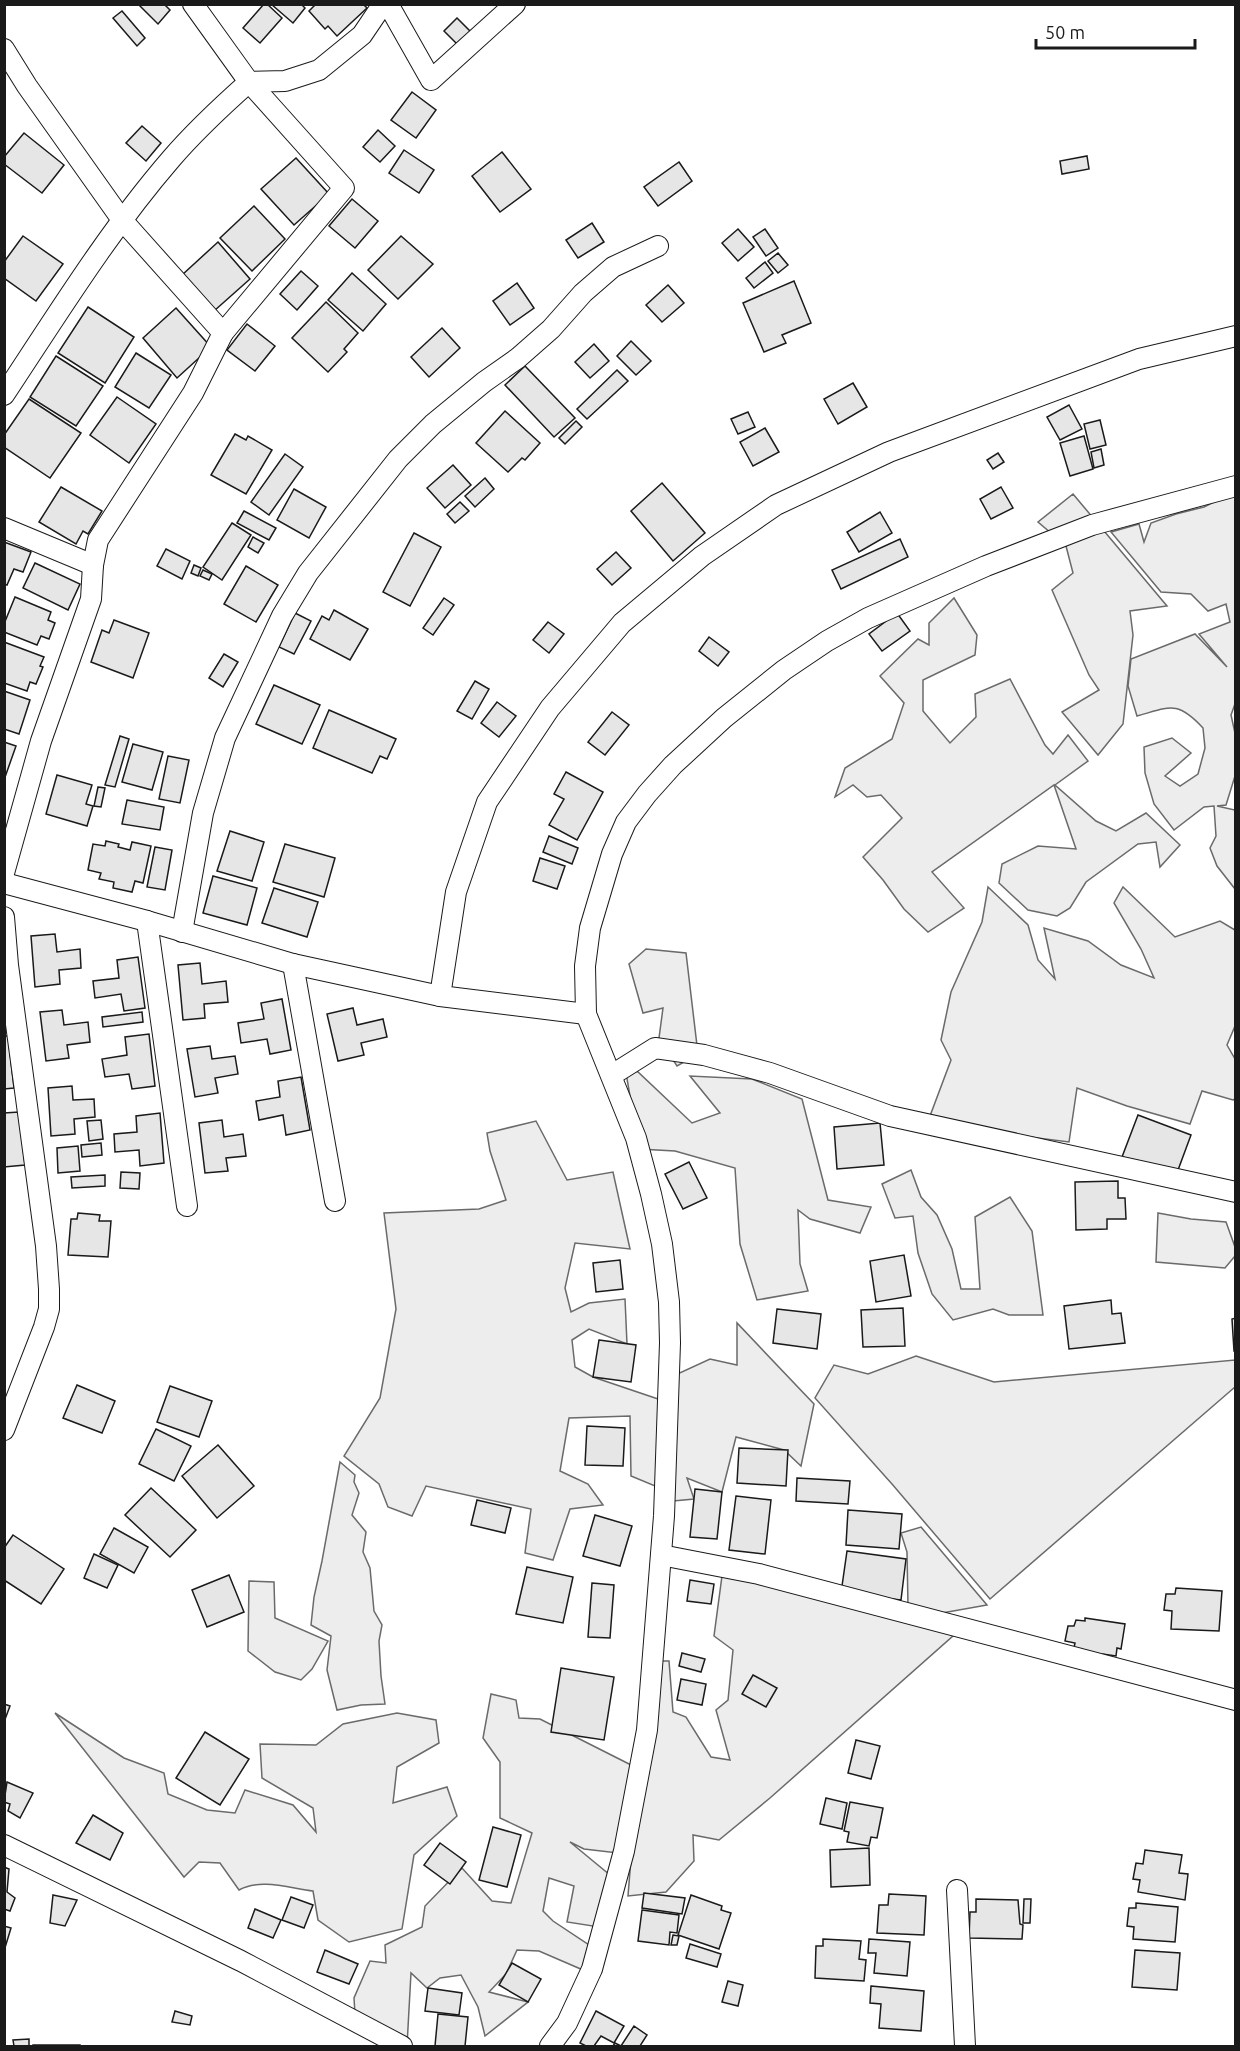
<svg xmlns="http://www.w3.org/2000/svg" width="1240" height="2051" font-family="Ubuntu,sans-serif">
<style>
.green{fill:#ededed;stroke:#6a6a6a;stroke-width:1.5}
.building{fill:#e6e6e6;stroke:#1a1a1a;stroke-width:1.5}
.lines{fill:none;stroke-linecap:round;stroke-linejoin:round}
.minor-casing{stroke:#1a1a1a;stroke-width:22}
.minor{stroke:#fff;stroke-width:20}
</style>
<rect width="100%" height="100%" fill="#fff"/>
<g class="green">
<path d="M1232,493L1235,495L1236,701L1231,715L1235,733V776L1226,805L1217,806L1235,810V889L1217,866L1210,848L1216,836L1214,806L1204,807L1174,830L1154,804L1145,773L1144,747L1172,738L1191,753L1165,776L1180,786L1198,774L1205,748L1203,728C1177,700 1170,707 1137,716L1128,686L1131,659L1195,634L1227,667L1199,634L1230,622L1226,604L1208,611L1191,594L1161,592L1111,532L1139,524L1144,542L1151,523L1176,514L1204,507Z"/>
<polygon points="1073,494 1167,606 1130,611 1133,635 1123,724 1098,755 1062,712 1099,690 1089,675 1052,590 1073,573 1066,546 1038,522"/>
<polygon points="954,598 977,635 975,655 923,680 923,711 950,743 976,717 975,694 1010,679 1045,745 1053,754 1068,735 1088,761 1055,785 1096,821 1116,831 1146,813 1180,845 1160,867 1156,842 1138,844 1086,882 1070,908 1057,916 1028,910 999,883 1002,864 1038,846 1076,849 1054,785 932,872 964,908 928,932 904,909 883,880 863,857 902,818 881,795 867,797 853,785 835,797 845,768 892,739 904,703 880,676 918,639 929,645 929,623"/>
<polygon points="988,887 1028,925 1038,960 1055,979 1044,928 1088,941 1121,965 1154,978 1141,949 1114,903 1123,887 1175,937 1220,921 1235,930 1235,1026 1227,1045 1235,1059 1235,1099 1233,1100 1202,1091 1190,1124 1127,1106 1077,1088 1069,1142 927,1124 951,1060 941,1040 951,992 982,922"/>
<polygon points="646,949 686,953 698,1054 677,1066 659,1038 663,1008 643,1013 629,964"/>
<polygon points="625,1067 638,1072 692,1123 720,1113 690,1076 752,1079 802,1099 828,1200 871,1207 860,1233 810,1219 798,1210 800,1264 808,1291 757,1300 740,1244 735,1168 675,1151 639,1149"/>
<polygon points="536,1121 567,1180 613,1172 630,1249 575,1243 565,1288 571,1312 589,1303 625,1299 627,1344 589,1329 572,1340 575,1367 593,1377 664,1401 673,1376 710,1359 737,1365 737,1323 814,1404 801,1466 784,1450 736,1437 722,1492 687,1478 694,1499 673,1501 665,1490 631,1476 630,1416 569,1418 560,1471 588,1484 603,1505 570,1509 553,1560 525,1553 531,1509 426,1486 412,1516 388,1507 379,1484 344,1456 380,1398 396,1309 384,1213 479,1209 506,1200 490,1151 487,1133"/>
<polygon points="911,1170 921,1197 937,1215 952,1249 961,1289 980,1289 975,1217 1010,1197 1032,1231 1043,1315 1009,1315 993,1309 953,1320 932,1294 918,1253 913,1216 895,1218 882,1184"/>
<polygon points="1158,1213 1191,1219 1226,1222 1235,1247 1235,1256 1225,1268 1156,1262"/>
<polygon points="916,1356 994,1382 1235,1360 1235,1387 990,1599 892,1484 815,1398 834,1365 868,1374"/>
<polygon points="340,1462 355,1475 354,1482 359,1493 352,1515 366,1532 363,1552 370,1568 374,1611 382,1625 379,1641 381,1676 385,1704 361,1705 337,1710 327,1670 331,1636 311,1625 314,1597 322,1561"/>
<polygon points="921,1527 987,1605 942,1613 908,1606 907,1552 901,1533"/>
<polygon points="722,1576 784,1589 954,1635 770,1798 719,1840 693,1835 694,1861 666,1892 628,1896 647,1661 669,1661 673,1712 686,1717 711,1757 730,1760 716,1710 728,1700 733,1650 714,1636"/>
<polygon points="249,1581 274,1582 275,1618 328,1641 312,1669 301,1680 275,1672 248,1651"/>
<polygon points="491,1694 516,1700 519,1718 540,1719 639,1769 618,1853 584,1849 570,1842 616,1880 599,1927 567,1922 574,1886 549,1878 543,1911 553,1921 589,1945 590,1973 539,1951 517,1950 506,1974 489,1992 528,2002 485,2036 478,2007 461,1975 440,1978 427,1988 411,1973 407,2046 355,2014 354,1998 370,1961 386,1963 385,1945 422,1927 425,1906 462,1868 492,1901 511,1903 532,1833 500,1818 500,1762 483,1738"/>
<path d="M55,1713L124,1758L164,1773L168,1794L207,1810L235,1813L245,1790L293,1805L316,1832L313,1808L262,1778L260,1744L316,1745L343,1724L397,1713L436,1720L439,1743L397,1767L393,1803L447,1787L457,1816L414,1855L402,1929L349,1942L318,1920L313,1891C289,1888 260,1878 239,1890L220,1863L199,1862L184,1877Z"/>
</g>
<g class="building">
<polygon points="138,4 164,4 170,10 158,24"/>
<polygon points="264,4 267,4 282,18 260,43 243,28"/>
<polygon points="271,4 301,4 305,8 293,23"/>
<polygon points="316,4 363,4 367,8 337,36 328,26 325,29 309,11"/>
<polygon points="122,11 145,38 137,46 113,18"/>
<polygon points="457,18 471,32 458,45 444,31"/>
<polygon points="412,92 436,110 416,138 391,120"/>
<polygon points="142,126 161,143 146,161 126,143"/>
<polygon points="378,130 395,146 380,162 363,147"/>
<polygon points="24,133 64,165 42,193 4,164 4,157"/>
<polygon points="404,150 434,170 419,193 389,173"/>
<polygon points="502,152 531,189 500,212 472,176"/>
<polygon points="1087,156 1089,169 1062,174 1060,161"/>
<polygon points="296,158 329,194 294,225 261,189"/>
<polygon points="679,162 692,181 658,206 644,187"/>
<polygon points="352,199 378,221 355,248 329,226"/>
<polygon points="254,206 285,239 252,271 220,238"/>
<polygon points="592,223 604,242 578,258 566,240"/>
<polygon points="738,229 754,247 738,261 722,243"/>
<polygon points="765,229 778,248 766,256 753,237"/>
<polygon points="23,236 63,264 36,301 4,278 4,262"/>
<polygon points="401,236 433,264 398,299 368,270"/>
<polygon points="218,242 250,279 214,311 182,275"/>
<polygon points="778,253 788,265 778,273 768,261"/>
<polygon points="765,262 773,273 754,288 746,278"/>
<polygon points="301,271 318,286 297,310 280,294"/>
<polygon points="352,273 386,304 363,331 328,300"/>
<polygon points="794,281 811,323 782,335 786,343 764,352 743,303"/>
<polygon points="517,283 534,308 510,325 493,301"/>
<polygon points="668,285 684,303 662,322 646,305"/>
<polygon points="326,302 358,333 344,349 347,352 328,372 292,338"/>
<polygon points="88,307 134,337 105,383 58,353"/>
<polygon points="176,308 211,347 177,378 143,338"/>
<polygon points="247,324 275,346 255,371 227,350"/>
<polygon points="442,328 460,348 429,377 411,357"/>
<polygon points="631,341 651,361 636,375 617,356"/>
<polygon points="594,344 609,361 590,378 575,362"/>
<polygon points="136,353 171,375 149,408 115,387"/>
<polygon points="56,356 103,386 76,426 30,397"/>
<polygon points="525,366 575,418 554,437 505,385"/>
<polygon points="617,370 628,381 587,419 577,409"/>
<polygon points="853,383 867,407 838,424 824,399"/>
<polygon points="117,397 156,424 129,463 90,435"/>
<polygon points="29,399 81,433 50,478 4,447 4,435"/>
<polygon points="1069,405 1082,429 1060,440 1047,417"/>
<polygon points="505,411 540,443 525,460 522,458 508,472 476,443"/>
<polygon points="748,412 755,427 738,434 731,419"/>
<polygon points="1100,420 1106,445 1090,449 1084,424"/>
<polygon points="576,421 582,427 565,444 559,438"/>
<polygon points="765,428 779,452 753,466 740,442"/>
<polygon points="235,434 246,440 248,436 272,450 246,494 211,475"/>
<polygon points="1084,436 1093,469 1070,476 1060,443"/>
<polygon points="1101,449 1104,465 1094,468 1091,452"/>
<polygon points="998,453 1004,462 993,469 987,460"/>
<polygon points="285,454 303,467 269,515 251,502"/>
<polygon points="453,465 471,485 445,508 427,488"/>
<polygon points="485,478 494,489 475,507 465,496"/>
<polygon points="662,483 705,533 673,561 631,511"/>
<polygon points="61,487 102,511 88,534 83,531 76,544 39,522"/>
<polygon points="1001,487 1013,508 991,519 980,499"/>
<polygon points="294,489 326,507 309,538 277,520"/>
<polygon points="460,502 469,511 455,523 447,514"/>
<polygon points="244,511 276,528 269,540 237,523"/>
<polygon points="880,512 892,533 859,552 847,532"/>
<polygon points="232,523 251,535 222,580 203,567"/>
<polygon points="414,533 441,547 410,606 383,592"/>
<polygon points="253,537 264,543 258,553 248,547"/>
<polygon points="900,539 908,557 841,589 832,570"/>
<polygon points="4,542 31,552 23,572 14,569 7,585 4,584"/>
<polygon points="166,549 190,561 182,579 157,566"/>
<polygon points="616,552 631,568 612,585 597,569"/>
<polygon points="35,563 80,584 68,610 23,588"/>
<polygon points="194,565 201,568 198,576 191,573"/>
<polygon points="246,566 278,585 256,622 224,604"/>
<polygon points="203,570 212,574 209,580 200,576"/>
<polygon points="15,597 51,612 48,620 55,623 49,639 41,636 37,645 4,632 4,624"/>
<polygon points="444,598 454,605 433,635 423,628"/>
<polygon points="334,610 368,629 350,660 310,639 322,616 329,620"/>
<polygon points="295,613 311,621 294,654 279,647"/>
<polygon points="897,613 910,631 882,651 869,634"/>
<polygon points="114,620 149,633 133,678 91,662 102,630 109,633"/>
<polygon points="548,622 564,634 549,653 533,640"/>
<polygon points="709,637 729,652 718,666 699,651"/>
<polygon points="4,642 44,657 40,666 43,667 36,684 30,682 27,691 4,683"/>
<polygon points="224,654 238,662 223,687 209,678"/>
<polygon points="475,681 489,689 472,719 457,711"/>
<polygon points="274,685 320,705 302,744 256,724"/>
<polygon points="4,691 30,700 19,734 4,729"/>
<polygon points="497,702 516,716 499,737 481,723"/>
<polygon points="329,710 396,739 387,759 380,756 372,773 313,748"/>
<polygon points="612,712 629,725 605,755 588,742"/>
<polygon points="120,736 129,739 115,787 105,785"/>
<polygon points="4,742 16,746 4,780"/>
<polygon points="133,744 163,752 152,790 122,782"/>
<polygon points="168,756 189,760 180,803 159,799"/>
<polygon points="566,772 603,792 577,840 549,825 564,799 554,794"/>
<polygon points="57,775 92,785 86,804 93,806 87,826 46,814"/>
<polygon points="98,787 105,788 101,807 94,806"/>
<polygon points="127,800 164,807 160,830 122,824"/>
<polygon points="230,831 264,842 252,881 217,871"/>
<polygon points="549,836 578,848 572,864 543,852"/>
<polygon points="106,841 119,844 118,847 130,850 132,842 151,846 143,883 135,881 132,892 113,888 114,882 99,879 101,873 88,870 93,844 105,846"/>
<polygon points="285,844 335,858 324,897 273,882"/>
<polygon points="155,847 172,850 165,890 147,887"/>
<polygon points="540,858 565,866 557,889 533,881"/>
<polygon points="213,876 257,888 247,925 203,913"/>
<polygon points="274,888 318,902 307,937 262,923"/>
<polygon points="55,934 57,952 80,949 81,968 59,970 60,984 35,987 31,936"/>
<polygon points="138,957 145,1008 124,1011 121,994 95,998 93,981 119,978 117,960"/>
<polygon points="200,963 202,984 226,981 228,1002 204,1004 205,1018 183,1020 178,965"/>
<polygon points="282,999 291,1050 270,1054 267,1039 241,1043 238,1023 264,1019 261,1003"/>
<polygon points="353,1008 357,1025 383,1019 387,1037 361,1043 364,1055 338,1061 327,1014"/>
<polygon points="62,1010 64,1025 88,1022 90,1042 67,1045 69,1058 46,1061 40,1012"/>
<polygon points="142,1012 143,1022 103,1027 102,1017"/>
<polygon points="149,1034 155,1086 132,1089 129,1074 105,1077 102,1059 127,1055 125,1037"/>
<polygon points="4,1036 8,1036 14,1088 4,1089"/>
<polygon points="210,1046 212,1059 235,1056 238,1074 215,1078 218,1093 195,1097 187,1049"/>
<polygon points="301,1077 310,1130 286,1135 283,1115 259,1120 256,1101 280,1097 278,1081"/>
<polygon points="72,1086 73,1100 94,1099 95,1117 74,1119 75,1134 51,1136 48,1088"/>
<polygon points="19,1112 25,1165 4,1167 4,1113"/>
<polygon points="160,1113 164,1163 140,1166 139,1150 115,1152 114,1134 137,1132 136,1116"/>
<polygon points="1138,1115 1191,1135 1178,1170 1122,1157"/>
<polygon points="101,1120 103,1139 89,1141 87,1121"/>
<polygon points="222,1120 224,1137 243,1134 246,1156 226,1158 228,1171 205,1173 199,1123"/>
<polygon points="880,1123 884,1165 837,1169 834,1127"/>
<polygon points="101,1143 102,1155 82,1157 81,1145"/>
<polygon points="78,1146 80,1171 58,1173 57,1148"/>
<polygon points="689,1162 707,1198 683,1209 665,1174"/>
<polygon points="121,1172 140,1173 139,1189 120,1188"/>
<polygon points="105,1175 105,1186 72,1188 71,1177"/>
<polygon points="1118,1181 1118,1198 1125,1198 1126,1219 1107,1219 1107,1229 1076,1230 1075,1182"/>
<polygon points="78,1213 100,1215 99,1221 111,1221 108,1257 68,1255 71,1219 77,1219"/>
<polygon points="904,1255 911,1296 876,1302 870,1261"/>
<polygon points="620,1260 623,1289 596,1292 593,1263"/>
<polygon points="1111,1300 1112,1314 1121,1313 1125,1343 1069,1349 1064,1306"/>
<polygon points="903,1308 905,1346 863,1347 861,1310"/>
<polygon points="777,1309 821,1314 817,1349 773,1343"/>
<polygon points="1236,1318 1236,1351 1234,1351 1232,1319"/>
<polygon points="599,1340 636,1345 631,1382 593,1377"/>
<polygon points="77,1385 115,1401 102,1433 63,1418"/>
<polygon points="170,1386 212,1401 199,1437 157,1422"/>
<polygon points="587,1426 625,1428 623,1466 585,1465"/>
<polygon points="156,1429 191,1446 174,1481 139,1464"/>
<polygon points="218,1445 254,1486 217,1518 182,1476"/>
<polygon points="739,1448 788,1450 786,1486 737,1483"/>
<polygon points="797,1478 850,1481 848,1504 796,1501"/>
<polygon points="151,1488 196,1530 170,1557 125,1515"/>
<polygon points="695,1489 722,1492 717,1539 690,1537"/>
<polygon points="736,1496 771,1500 765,1554 729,1550"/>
<polygon points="477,1500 511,1508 505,1533 471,1525"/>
<polygon points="848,1510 902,1514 899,1549 846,1545"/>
<polygon points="595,1515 632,1526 620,1566 583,1556"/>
<polygon points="114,1528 148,1547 134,1573 100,1554"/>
<polygon points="13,1535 64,1569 41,1604 4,1580 4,1548"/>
<polygon points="847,1551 906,1559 901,1600 841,1593"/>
<polygon points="94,1554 118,1565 107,1588 84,1578"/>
<polygon points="527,1567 573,1577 563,1623 516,1614"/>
<polygon points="229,1575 244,1612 207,1627 192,1590"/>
<polygon points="690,1580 714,1584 711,1604 687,1601"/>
<polygon points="592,1583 614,1585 610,1638 588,1637"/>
<polygon points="1176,1588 1222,1591 1219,1631 1171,1629 1172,1611 1164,1610 1166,1594 1175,1594"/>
<polygon points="1085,1618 1125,1624 1121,1649 1117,1648 1116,1656 1103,1654 1102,1657 1073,1652 1075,1643 1065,1641 1068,1626 1074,1626 1076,1620 1085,1621"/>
<polygon points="682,1653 705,1659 701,1672 679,1666"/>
<polygon points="561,1668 614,1677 604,1740 551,1732"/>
<polygon points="753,1675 777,1688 766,1707 742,1694"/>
<polygon points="681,1679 706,1684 702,1705 677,1700"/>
<polygon points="4,1704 10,1706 4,1722"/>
<polygon points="205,1732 249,1759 220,1805 176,1778"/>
<polygon points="856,1740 880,1746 871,1779 848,1773"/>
<polygon points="7,1782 33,1793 20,1818 8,1811 10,1804 4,1802"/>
<polygon points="826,1798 847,1803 842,1829 820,1824"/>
<polygon points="850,1802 883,1808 877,1838 871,1837 869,1846 847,1842 849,1832 844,1831"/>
<polygon points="93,1815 123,1833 110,1860 76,1843"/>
<polygon points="493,1827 521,1835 507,1887 479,1880"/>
<polygon points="440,1843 466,1862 450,1884 424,1865"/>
<polygon points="869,1848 870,1885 831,1887 830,1850"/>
<polygon points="1145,1850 1182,1855 1179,1873 1188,1874 1185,1900 1138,1892 1140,1880 1133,1879 1136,1863 1143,1864"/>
<polygon points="4,1867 9,1869 7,1892 15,1898 10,1911 4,1909"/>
<polygon points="644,1893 685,1898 682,1914 642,1908"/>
<polygon points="889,1894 926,1896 924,1935 877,1933 879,1905 888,1905"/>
<polygon points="53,1895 77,1900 65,1926 50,1923"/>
<polygon points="691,1895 722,1906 721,1910 731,1913 719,1949 678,1935"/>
<polygon points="291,1897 313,1905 304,1928 282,1920"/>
<polygon points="976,1899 1018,1900 1020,1924 1023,1925 1022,1939 969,1938 970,1912 976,1912"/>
<polygon points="1024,1899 1031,1899 1030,1923 1023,1923"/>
<polygon points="1136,1903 1178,1907 1175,1942 1133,1939 1134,1927 1127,1926 1129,1908 1136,1908"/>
<polygon points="255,1909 281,1920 273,1938 248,1928"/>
<polygon points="642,1910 679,1915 677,1933 670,1932 669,1945 638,1941"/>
<polygon points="4,1926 11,1928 4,1951"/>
<polygon points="673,1935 679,1936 677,1945 671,1945"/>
<polygon points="823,1939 861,1941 859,1959 866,1960 864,1981 815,1978 816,1946 823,1946"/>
<polygon points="869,1939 910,1942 907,1976 874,1973 876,1953 868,1953"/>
<polygon points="690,1944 721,1954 717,1967 686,1958"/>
<polygon points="325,1950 358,1964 349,1984 317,1972"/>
<polygon points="1135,1950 1180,1953 1177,1990 1132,1987"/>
<polygon points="512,1963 541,1979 528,2002 499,1985"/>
<polygon points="728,1981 743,1985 738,2006 722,2002"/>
<polygon points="871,1986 924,1991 921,2031 879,2028 881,2004 870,2003"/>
<polygon points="428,1988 462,1993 459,2015 425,2011"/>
<polygon points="175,2011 192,2016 190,2025 172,2022"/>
<polygon points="596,2011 624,2026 614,2043 601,2036 594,2046 586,2046 580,2043"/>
<polygon points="438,2014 468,2017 465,2046 435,2046"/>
<polygon points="634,2026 647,2035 640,2046 613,2046 615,2043 621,2046"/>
<polygon points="29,2039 29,2046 14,2046 13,2040"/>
<rect x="33" y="2045" width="47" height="1"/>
</g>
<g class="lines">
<defs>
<g id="minor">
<polyline points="388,4 431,80 515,4"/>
<polyline points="4,49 27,86 122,220 223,333 344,188 249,82 193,4"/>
<path d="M4,395C57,315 108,232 171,159C195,131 222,106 249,82L285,81L319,70L362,35L383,4"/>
<polyline points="4,528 93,565"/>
<polyline points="4,873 41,741 91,599 93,565 98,540 193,393 223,333"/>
<polyline points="4,883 147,921 293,964 440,996 586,1014"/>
<polyline points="4,917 8,965 46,1246 49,1289 49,1309 44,1327 4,1430"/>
<polyline points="147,921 187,1206"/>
<polyline points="182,932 203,813 225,738 282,616 308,573 398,459 433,424 484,382 518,358 551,329 583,293 613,267 658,246"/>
<polyline points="293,964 335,1201"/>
<polyline points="440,996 456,892 487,802 550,708 622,623 702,556 776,505 889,452 1139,359 1236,336"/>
<polyline points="612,1075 655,1048 704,1055 770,1073 890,1116 1236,1192"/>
<polyline points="661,1555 759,1574 1236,1700"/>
<polyline points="4,1845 241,1961 402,2046"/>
<polyline points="957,1890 965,2046"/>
<polyline points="550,2046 567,2023 592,1969 624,1851 647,1730 664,1516 670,1343 669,1302 662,1244 651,1194 636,1138 586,1014 585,966 590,928 612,854 626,822 647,794 673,765 724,718 784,670 827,641 868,618 986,566 1092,525 1236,486"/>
</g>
</defs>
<use href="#minor" class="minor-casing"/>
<use href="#minor" class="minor"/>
</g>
<rect width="1240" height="2051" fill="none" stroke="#1a1a1a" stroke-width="12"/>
<path d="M1036 39v9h159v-9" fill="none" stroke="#1a1a1a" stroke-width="3"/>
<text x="1045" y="39" font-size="18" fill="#1a1a1a" stroke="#ffffff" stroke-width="4.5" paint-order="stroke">50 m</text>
</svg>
